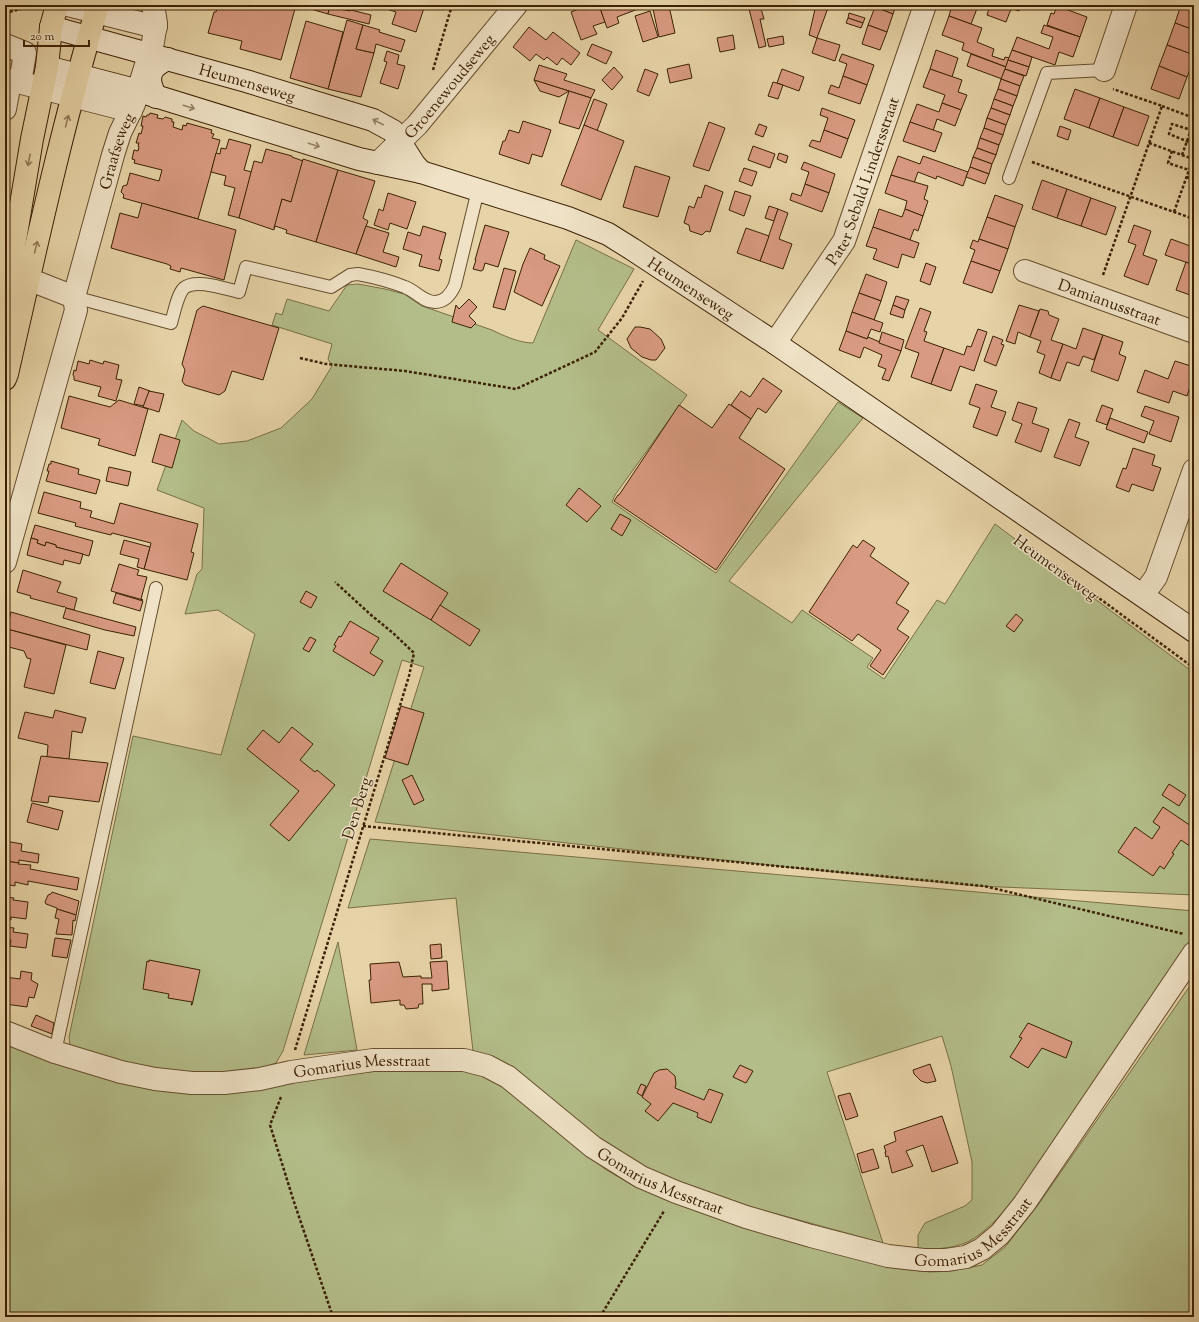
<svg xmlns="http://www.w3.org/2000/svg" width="1199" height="1322" font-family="'Sorts Mill Goudy',serif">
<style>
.green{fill:#b3bd89;stroke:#786f46}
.building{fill:#d89a81;stroke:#3c2104}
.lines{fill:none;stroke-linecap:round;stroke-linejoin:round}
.lane-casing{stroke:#664e2d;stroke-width:14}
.street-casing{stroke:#664e2d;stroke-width:24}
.secondary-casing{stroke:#3c2104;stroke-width:24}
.primary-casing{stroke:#3c2104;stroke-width:24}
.path{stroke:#3c2104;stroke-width:2.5;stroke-dasharray:3 2;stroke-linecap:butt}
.lane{stroke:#efe2c6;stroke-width:12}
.street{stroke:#efe2c6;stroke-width:22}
.secondary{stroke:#efe2c6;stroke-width:22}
.primary{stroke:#e6d3a7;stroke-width:22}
.oneway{stroke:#968265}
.oneway2{stroke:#917a56}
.labels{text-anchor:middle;stroke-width:3;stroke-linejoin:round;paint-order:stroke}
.street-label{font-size:16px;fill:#3c2104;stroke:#efe2c6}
</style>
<rect width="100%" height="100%" fill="#e6d3a7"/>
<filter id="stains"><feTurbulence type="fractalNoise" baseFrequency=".005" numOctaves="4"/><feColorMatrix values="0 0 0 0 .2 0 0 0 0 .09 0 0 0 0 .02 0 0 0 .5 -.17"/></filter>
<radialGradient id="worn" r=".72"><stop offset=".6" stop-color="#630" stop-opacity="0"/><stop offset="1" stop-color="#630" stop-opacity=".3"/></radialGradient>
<g class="green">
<path d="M576,240L634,269L598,330L687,395L615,495L612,502L716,573L838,402L863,418L729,581L792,623L802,610L873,658L867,667L884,679L937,600L945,604L995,524L1194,673V895L977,886L796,868L375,822L424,667L402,660L283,1051L276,1063L258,1069L202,1075L132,1065L70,1045L69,1037L133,736L221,755L255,634L218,610L185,614L197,574L202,569L204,508L157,490L182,420L194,431L219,444L247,441L281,428L312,399L332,366L328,359L332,344L272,325L276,313L282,315L287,299L329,311L347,285L358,284L385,289L404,294L422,306L492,330C504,336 520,343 533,343Z"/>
<path d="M370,839L1194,911V939C1146,1010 1098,1082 1048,1151C1027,1180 1005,1217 976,1237C959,1249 938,1249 918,1249V1235L925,1223L965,1206L972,1200V1162L951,1066L942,1036L827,1072L883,1243L748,1206L678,1181L647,1168L623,1155L601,1142L493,1057L473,1051L456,898L348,908Z"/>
<polygon points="338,942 357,1050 304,1055"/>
<polygon points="1194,980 1194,1317 5,1317 5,1040 219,1092 261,1090 286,1084 342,1075 389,1070 454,1069 481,1074 500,1084 605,1169 634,1186 673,1202 744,1227 806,1246 894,1268 930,1272 952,1271 982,1265 1005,1247 1038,1205"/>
</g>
<g class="building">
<polygon points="218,5 296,5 281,60 240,49 242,41 208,33 214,12 216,12"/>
<polygon points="297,5 330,5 328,14"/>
<polygon points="330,5 341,5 340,9 350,11 351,10 371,15 369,24 328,14"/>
<polygon points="374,5 414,5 424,8 416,32 392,24 396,12"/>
<polygon points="589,5 599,5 605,22 593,26 597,34 581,40 571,12"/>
<polygon points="599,5 637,5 638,9 617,17 619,23 607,28"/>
<polygon points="748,5 760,5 764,19 760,19 766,46 759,48"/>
<polygon points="816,5 829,5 817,38 809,35"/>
<polygon points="876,5 896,5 893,14 875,7"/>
<polygon points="952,5 978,6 971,24 949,16"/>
<polygon points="990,5 1001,5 1011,9 1006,22 987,15"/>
<polygon points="1001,5 1021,5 1019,11"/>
<polygon points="1181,5 1194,5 1194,30 1175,23"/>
<polygon points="669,6 675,33 659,37 653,9"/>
<polygon points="1057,6 1087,17 1080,37 1047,25 1051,13 1054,14"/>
<polygon points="875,7 893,14 887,32 868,25"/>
<polygon points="650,11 658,37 643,42 635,16"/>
<polygon points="849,13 865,18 863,23 848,18"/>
<polygon points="949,16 982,28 977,42 994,49 992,56 1004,60 1005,57 1009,58 1006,67 962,50 964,43 942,35"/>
<polygon points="848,18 863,23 861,28 846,23"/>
<polygon points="347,20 363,25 356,49 374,53 361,97 328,89"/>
<polygon points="306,21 343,32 328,89 290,78"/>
<polygon points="1175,23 1194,30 1194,55 1167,45"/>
<polygon points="363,25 380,30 379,32 405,40 401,52 376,44 374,53 356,49"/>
<polygon points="868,25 887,32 880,50 862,44"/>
<polygon points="1044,25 1080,37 1073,57 1059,52 1055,65 1012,50 1017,37 1049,49 1053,37 1041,33"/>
<polygon points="529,27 546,40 553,32 580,53 571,65 562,58 557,65 547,57 544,60 536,54 530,61 513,47"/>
<polygon points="733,35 735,49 720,52 717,38"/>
<polygon points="783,36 784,44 769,47 767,39"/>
<polygon points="817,38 840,45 835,61 812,53"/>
<polygon points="592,44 612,52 606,64 587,55"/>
<polygon points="1167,45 1194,55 1194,59 1187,77 1159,66"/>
<polygon points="936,50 958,58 952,77 930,69"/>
<polygon points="1012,50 1032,57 1029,67 1008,60"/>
<polygon points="387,51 399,55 397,64 405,66 398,89 380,83 387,62 384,61"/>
<polygon points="842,54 874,65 867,85 843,76 847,64 839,61"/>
<polygon points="971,54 1006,67 1002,79 967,66"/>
<polygon points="1008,60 1029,67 1026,76 1005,69"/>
<polygon points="689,64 692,78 670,83 667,69"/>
<polygon points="539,65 567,74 564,80 595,90 591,98 534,80"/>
<polygon points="1159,66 1187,77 1179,99 1151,89"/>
<polygon points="614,67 623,77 612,90 602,80"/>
<polygon points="645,69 658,74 649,96 637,91"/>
<polygon points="782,69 804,77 799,91 777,83"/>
<polygon points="930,69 962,80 958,92 967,95 961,110 942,103 945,95 923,87"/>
<polygon points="1005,69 1024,76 1020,86 1001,79"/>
<polygon points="843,76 867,85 860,104 828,93 831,85 839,88"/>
<polygon points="1001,79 1020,86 1017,96 998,89"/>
<polygon points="534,80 569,91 559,97 540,91"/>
<polygon points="773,82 783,85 778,99 768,96"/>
<polygon points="998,89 1017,96 1013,106 994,99"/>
<polygon points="1075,89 1100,98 1089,128 1064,119"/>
<polygon points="569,91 591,98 579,129 559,123"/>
<polygon points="1100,98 1124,107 1113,137 1089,128"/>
<polygon points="594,99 607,104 597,131 584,125"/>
<polygon points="994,99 1013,106 1010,115 991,108"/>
<polygon points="942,103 961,110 955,126 937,119 933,131 910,122 917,104 939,112"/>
<polygon points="1124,107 1149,116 1138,146 1113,137"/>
<polygon points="822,108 855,120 848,139 824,130 828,118 820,115"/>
<polygon points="991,108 1010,115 1006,125 987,118"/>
<polygon points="150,113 158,115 157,118 163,119 165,117 172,119 172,122 174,122 173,127 182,130 183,125 186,126 187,123 212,130 211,133 214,134 212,138 220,140 198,219 123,198 124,195 121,192 123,186 127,185 130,173 159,181 162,170 134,163 135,160 132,159 134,150 138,151 139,147 138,146 139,143 136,143 139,133 141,134 143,126 141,126 143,116 146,117 147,115 149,115"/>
<polygon points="987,118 1006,125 1003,135 984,128"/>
<polygon points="523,121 551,130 542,157 532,154 529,164 499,154 503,141 505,141 509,130 519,133"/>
<polygon points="709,122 725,128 709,171 693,166"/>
<polygon points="910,122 942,133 935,152 903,141"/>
<polygon points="759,124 767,127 763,137 755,134"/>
<polygon points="584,125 624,141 601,200 561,185"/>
<polygon points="1060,126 1071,130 1068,140 1057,136"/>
<polygon points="984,128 1003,135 999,145 980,138"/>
<polygon points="824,130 848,139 841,158 809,146 812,140 820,142"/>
<polygon points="980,138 999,145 996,155 977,148"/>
<polygon points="229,139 251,145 244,170 252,172 239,218 228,215 235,188 224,185 226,176 211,172 216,153 220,154 221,148 226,149"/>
<polygon points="753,146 775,154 770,168 748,160"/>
<polygon points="977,148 996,155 992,164 973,157"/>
<polygon points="266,149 292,156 292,157 303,161 291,202 282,199 274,230 239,218 254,161 262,163"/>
<polygon points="779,153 788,156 786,163 777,159"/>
<polygon points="898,156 920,164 923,156 968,172 963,186 937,176 936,179 918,172 914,183 891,175"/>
<polygon points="973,157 992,164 989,174 970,167"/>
<polygon points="303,159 338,170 316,242 286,233 287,230 275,226 274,228 282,199 291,202"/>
<polygon points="804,162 835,174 829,193 805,184 809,172 801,169"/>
<polygon points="635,166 670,177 658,217 623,207"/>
<polygon points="970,167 989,174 985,184 966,177"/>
<polygon points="744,168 757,172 752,186 739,181"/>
<polygon points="338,170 375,181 363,218 368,221 356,254 316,242"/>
<polygon points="891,175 928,186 924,199 928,201 923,216 905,209 907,201 885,193"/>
<polygon points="1042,180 1067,189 1057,218 1032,209"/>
<polygon points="805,184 829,193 822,212 790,200 792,193 801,196"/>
<polygon points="705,185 723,192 710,232 706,231 702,235 690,231 689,225 684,223 689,206 694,208 698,197 701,198"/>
<polygon points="1067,189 1091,198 1081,226 1057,218"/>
<polygon points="735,191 751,196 744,216 729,210"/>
<polygon points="388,193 416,202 407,229 390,223 388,230 374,225 379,209 383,211"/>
<polygon points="995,195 1023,205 1015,227 987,217"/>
<polygon points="1091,198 1116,207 1106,235 1081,226"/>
<polygon points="142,203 236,230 224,280 181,268 180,272 170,269 171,266 167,264 111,248 120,213 138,218"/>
<polygon points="769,206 778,209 774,221 765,218"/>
<polygon points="778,209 788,213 779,239 792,244 783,269 760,261"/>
<polygon points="879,209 902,217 905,209 923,216 918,231 914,229 910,240 873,227"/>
<polygon points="987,217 1015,227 1008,249 979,239"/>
<polygon points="485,225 509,232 498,267 485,263 483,270 481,271 473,269 476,260 475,260"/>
<polygon points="1134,225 1151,231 1143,255 1157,260 1148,285 1124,276 1136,245 1128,242"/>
<polygon points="366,226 389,233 383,252 399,257 396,267 356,254"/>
<polygon points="423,226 446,233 439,259 442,260 439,271 419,266 422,255 403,249 408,232 420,236"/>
<polygon points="873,227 919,243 914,258 902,254 898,268 873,259 877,249 866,246"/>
<polygon points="746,228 769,236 760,261 737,253"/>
<polygon points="979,239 1008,249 1000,271 971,261 975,250 970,248 973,240 978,242"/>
<polygon points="1171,239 1193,247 1191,251 1194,252 1194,265 1165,255"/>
<polygon points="530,248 545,255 544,259 560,266 542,306 514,292 523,264"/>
<polygon points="971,261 1000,271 992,293 963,283"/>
<polygon points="1186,262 1194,265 1194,301 1191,300 1193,296 1176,290"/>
<polygon points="926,263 936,267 930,285 920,281"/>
<polygon points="504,268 516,271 505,310 493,307"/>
<polygon points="866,274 887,282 881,301 859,293"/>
<polygon points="859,293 881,301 874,320 852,312"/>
<polygon points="896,296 909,300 905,310 893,305"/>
<polygon points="469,299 477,307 469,316 476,323 471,328 452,322 456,305 459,309"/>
<polygon points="893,305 905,310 903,318 890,314"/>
<polygon points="1019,305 1039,311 1030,337 1018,332 1015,344 1006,341"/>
<polygon points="203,306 279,328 263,380 232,371 225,391 219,395 185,385 182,381 185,370 182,364 197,310"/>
<polygon points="920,308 931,312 924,331 927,332 924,341 944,348 931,384 911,377 919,353 905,348"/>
<polygon points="1040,309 1048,311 1049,315 1059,319 1051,340 1063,344 1051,378 1039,373 1045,355 1037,352 1041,341 1030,337"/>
<polygon points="852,312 883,323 880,332 871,329 867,339 846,331"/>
<polygon points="635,327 640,327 650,329 661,339 665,348 656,360 651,360 642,357 631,348 627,339"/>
<polygon points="1083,328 1103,335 1094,360 1083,356 1079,366 1067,362 1060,381 1051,378 1063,344 1076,349"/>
<polygon points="978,329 987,332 974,371 960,366 951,391 931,384 944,348 964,355 967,346 971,347"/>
<polygon points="846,331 867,339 868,337 901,351 889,381 882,379 886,369 878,366 882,355 864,347 860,358 839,350"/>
<polygon points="882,332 904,340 901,351 879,343"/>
<polygon points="1103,335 1123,342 1119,354 1126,357 1118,381 1091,371"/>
<polygon points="993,336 1003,340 1001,344 1004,345 996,366 984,361"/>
<polygon points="90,360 103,364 104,361 119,365 116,379 122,380 116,401 98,396 101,387 74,380 74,377 73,375 74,370 76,371 78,361 89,364"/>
<polygon points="1175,361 1194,367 1194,375 1187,396 1173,391 1169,403 1137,392 1145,370 1168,379"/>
<polygon points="763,378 782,391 766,413 758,408 751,419 731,405 741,391 750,397"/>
<polygon points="976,384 997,391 991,407 1006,412 997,436 973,427 980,408 969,404"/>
<polygon points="139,387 150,391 144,406 134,404"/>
<polygon points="149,391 164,394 159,412 143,407"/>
<polygon points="69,396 110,407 119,400 148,409 135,456 98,445 100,439 61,428"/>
<polygon points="1018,402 1037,408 1032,423 1049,429 1041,452 1015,442 1022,424 1012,420"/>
<polygon points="729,404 751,419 739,438 785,469 716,570 614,501 618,495 619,495 679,405 712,428"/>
<polygon points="1102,405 1113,409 1107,425 1096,421"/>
<polygon points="1145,406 1179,417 1171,442 1149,434 1154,421 1141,416"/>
<polygon points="1110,418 1148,432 1144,443 1106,429"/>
<polygon points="1069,419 1080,423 1075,437 1089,442 1080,466 1054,457"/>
<polygon points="160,434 180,440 172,468 152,462"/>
<polygon points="1133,448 1155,455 1152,465 1161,468 1153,491 1132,484 1129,492 1116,487 1123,468 1126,469"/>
<polygon points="51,461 79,469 78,474 100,480 96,494 46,481 49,471 47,471 49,464 51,464"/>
<polygon points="109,467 131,472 128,486 106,481"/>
<polygon points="579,488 601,506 587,522 566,505"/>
<polygon points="44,492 81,502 80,508 92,511 90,517 114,524 120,503 198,524 191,552 194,553 187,580 144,569 151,543 112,533 111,535 75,526 76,523 38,513"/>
<polygon points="620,514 631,520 622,536 611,529"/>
<polygon points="35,525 93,541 89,556 56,547 56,545 46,542 45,546 37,543 38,540 31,538"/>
<polygon points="31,538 38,540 37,543 45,546 46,542 56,545 56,547 83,554 80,564 64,560 63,565 27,555"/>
<polygon points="124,540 150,547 144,569 137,567 139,559 120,554"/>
<polygon points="863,540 875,548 870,556 909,583 896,603 909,611 897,629 909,637 883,675 870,666 881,650 858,634 852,641 809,612 853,545 857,548"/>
<polygon points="401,563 448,593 431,620 383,591"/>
<polygon points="119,564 139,570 137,575 147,577 141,599 143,600 111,591"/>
<polygon points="23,570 61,582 57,592 77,598 74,610 66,608 64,606 64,607 30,598 31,596 17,592"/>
<polygon points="306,591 317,597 311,608 300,602"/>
<polygon points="116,593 143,601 140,611 113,603"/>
<polygon points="440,605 480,630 470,646 431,620"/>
<polygon points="66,608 136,627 134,636 105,630 63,618"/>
<polygon points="11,612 90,635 87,650 7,629"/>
<polygon points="1016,614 1023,620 1014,632 1006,626"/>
<polygon points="350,621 379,638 370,653 383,661 374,676 333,651 336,646 334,645 339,636 341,637"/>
<polygon points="7,629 66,645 54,694 24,687 31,659 27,658 24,651 5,646 5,634"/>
<polygon points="310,637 316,640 309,652 303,649"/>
<polygon points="98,651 124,658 115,689 90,683"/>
<polygon points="401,706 424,713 408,765 385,758"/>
<polygon points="55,710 86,718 82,733 72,731 69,759 47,757 48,745 18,738 25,712 53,718"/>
<polygon points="292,727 313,744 300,760 315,772 317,770 335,785 289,841 270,825 299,791 247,749 263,730 279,743"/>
<polygon points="41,756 108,763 99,802 49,796 48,803 31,801"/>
<polygon points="412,775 424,800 414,805 402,780"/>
<polygon points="1169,784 1186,795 1179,806 1162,795"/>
<polygon points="32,803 63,811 58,830 27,822"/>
<polygon points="1163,807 1194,828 1194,849 1181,840 1172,853 1174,854 1164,869 1160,866 1153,876 1118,852 1135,827 1152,839 1160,827 1153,822"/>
<polygon points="5,841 22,844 21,851 39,854 38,863 19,860 19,863 5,861"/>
<polygon points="5,861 19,863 18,864 31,865 30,869 79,878 77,890 28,881 28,885 15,882 15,886 5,884"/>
<polygon points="52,892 79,901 76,915 57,909 57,908 46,904 45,902 48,895 51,894"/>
<polygon points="5,897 14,898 13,900 28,902 26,919 11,917 11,920 5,919"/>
<polygon points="57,909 76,915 75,921 73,920 72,935 56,934 59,919 55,918"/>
<polygon points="5,927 14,928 13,932 28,934 26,948 10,946 11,940 5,939"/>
<polygon points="55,938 71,940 67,958 52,956"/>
<polygon points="441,944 442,958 431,959 430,945"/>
<polygon points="149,960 200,970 192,1005 191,1005 192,1002 168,998 169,994 143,989 147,961 149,962"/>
<polygon points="447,961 449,989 432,991 432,984 422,984 423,1004 419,1004 418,1008 406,1009 404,1005 400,1005 400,1000 371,1003 369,980 371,980 370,964 399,962 403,977 421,976 421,978 432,978 430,962"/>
<polygon points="21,971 32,973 31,980 38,984 34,998 29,997 27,1007 5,1004 5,977 20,979"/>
<polygon points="36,1015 54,1023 52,1034 31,1026"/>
<polygon points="1028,1023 1072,1042 1066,1058 1042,1048 1028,1068 1010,1057 1022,1038 1019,1037"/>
<polygon points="930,1064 936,1081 927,1083 921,1081 914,1074 913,1070"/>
<polygon points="740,1065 753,1071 746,1083 733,1077"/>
<polygon points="667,1069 675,1076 676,1084 675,1088 704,1100 709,1089 723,1094 711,1123 697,1117 698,1113 673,1103 658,1121 645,1111 651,1104 642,1097 654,1073 659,1070"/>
<polygon points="641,1084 646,1086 642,1096 637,1093"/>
<polygon points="850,1093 858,1116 846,1120 838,1096"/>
<polygon points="942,1116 958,1163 932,1172 923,1145 906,1151 913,1166 892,1173 888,1156 886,1157 885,1152 886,1152 884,1146 896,1141 894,1132"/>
<polygon points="873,1149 879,1168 862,1173 857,1154"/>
</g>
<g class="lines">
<defs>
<g id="lane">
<polyline points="1009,178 1047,73 1104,70"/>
<path d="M74,297L171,323C174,314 177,295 184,288C196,278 225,289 239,292L246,267L331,287L350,275L358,274C374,277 390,281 405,287C416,291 423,302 435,302C445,302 451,294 455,285L478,190"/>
<polyline points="55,1052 156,588"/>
</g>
<g id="street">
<polyline points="68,5 156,27"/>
<polyline points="5,45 25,53 20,83"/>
<polyline points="1104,70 1126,5"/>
<polyline points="10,80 131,111"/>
<polyline points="5,109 8,93"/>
<path id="s1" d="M378,163L417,125L516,5"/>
<path id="s2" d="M1025,271L1194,332"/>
<polyline points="28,279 74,297"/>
<path id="s3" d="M775,343L844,241L925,5"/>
<path id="s4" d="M5,562L76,310L74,297L113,155L120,133L134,104L153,42L156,23L153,5"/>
<polyline points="1143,595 1156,577 1194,470"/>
<path id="s5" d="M5,1032L55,1052L121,1072L155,1079L192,1083H224L260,1079L291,1072L373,1060H464L487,1066L508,1077L593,1147L641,1177L676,1192L746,1217L811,1236L888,1256L924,1260H946L966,1257L982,1249L1000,1234L1024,1204L1194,953"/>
</g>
<g id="secondary">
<path id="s6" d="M51,27L246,81L373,120L393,131L414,164L421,172"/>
<path id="s7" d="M47,67L139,91L359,159L421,172L568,218L608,234L632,249L775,343L1194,631"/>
<path d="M156,97C146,79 148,67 168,59"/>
</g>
<g id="primary">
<polyline points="5,300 32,139 47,67 51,27 57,5"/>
<path d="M5,379L7,374C35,251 62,127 98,5"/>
</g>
</defs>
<use href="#lane" class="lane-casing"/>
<use href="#street" class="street-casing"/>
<use href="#secondary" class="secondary-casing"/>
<use href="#primary" class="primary-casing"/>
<g class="path">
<polyline points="5,13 29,7 34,7"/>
<polyline points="433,70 452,5"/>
<polyline points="1162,106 1194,118"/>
<polyline points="1149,143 1193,159"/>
<polyline points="1172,151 1168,163 1189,170"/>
<polyline points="1182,155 1191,130 1172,124 1169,134 1194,144"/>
<polyline points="1032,162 1194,219"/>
<polyline points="1186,177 1194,179"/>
<polyline points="1174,212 1193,159 1194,159"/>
<polyline points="1103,275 1162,106 1113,89"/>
<polyline points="300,358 326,364 405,371 516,389 595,352 622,318 643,281"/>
<polyline points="1031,548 1194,668"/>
<polyline points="363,826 984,886 1184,934"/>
<polyline points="295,1050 409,676 414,653 393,633 371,615 335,582"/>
<polyline points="281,1097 270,1125 294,1202 333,1317"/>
<polyline points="600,1317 664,1211"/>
</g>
<use href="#lane" class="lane"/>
<use href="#street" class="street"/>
<use href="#secondary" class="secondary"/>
<use href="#primary" class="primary"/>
</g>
<defs><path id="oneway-shaft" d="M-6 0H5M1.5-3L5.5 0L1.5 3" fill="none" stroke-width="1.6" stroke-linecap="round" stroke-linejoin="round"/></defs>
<g class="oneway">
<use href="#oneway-shaft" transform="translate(189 107) rotate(17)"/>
<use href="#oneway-shaft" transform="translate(378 122) rotate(-153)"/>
<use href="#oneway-shaft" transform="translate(314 145) rotate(17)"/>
</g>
<g class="oneway2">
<use href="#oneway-shaft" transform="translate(67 121) rotate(-76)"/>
<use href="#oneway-shaft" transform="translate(29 160) rotate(100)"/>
<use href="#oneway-shaft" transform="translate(36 247) rotate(-76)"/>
</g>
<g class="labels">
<g class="street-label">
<text dy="6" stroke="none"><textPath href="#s6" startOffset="204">Heumenseweg</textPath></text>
<text dy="6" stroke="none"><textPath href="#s1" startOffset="105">Groenewoudseweg</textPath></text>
<text dy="6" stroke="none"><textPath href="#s4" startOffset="427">Graafseweg</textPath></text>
<text dy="6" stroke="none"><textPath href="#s3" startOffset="186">Pater Sebald Lindersstraat</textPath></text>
<text dy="6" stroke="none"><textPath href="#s7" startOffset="685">Heumenseweg</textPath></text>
<text dy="6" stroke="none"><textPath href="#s2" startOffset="90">Damianusstraat</textPath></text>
<text transform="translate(1056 567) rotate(36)" y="6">Heumenseweg</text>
<text transform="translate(356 808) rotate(-73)" y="6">Den Berg</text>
<text dy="6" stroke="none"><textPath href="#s5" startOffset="366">Gomarius Messtraat</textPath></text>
<text dy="6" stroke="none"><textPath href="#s5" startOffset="702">Gomarius Messtraat</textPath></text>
<text dy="6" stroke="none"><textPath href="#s5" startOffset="1038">Gomarius Messtraat</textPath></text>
</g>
</g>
<rect width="1199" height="1322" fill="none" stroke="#e6d3a7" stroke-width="20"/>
<rect x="6" y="6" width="1187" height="1310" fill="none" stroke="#3c2104" stroke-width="2"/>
<rect x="10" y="10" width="1179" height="1302" fill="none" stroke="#3c2104"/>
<path d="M24 40v6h65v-6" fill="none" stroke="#3c2104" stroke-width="2"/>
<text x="30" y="40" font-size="12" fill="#3c2104" stroke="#efe2c6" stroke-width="3" paint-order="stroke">20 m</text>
<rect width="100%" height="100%" filter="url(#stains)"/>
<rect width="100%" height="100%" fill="url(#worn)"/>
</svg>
